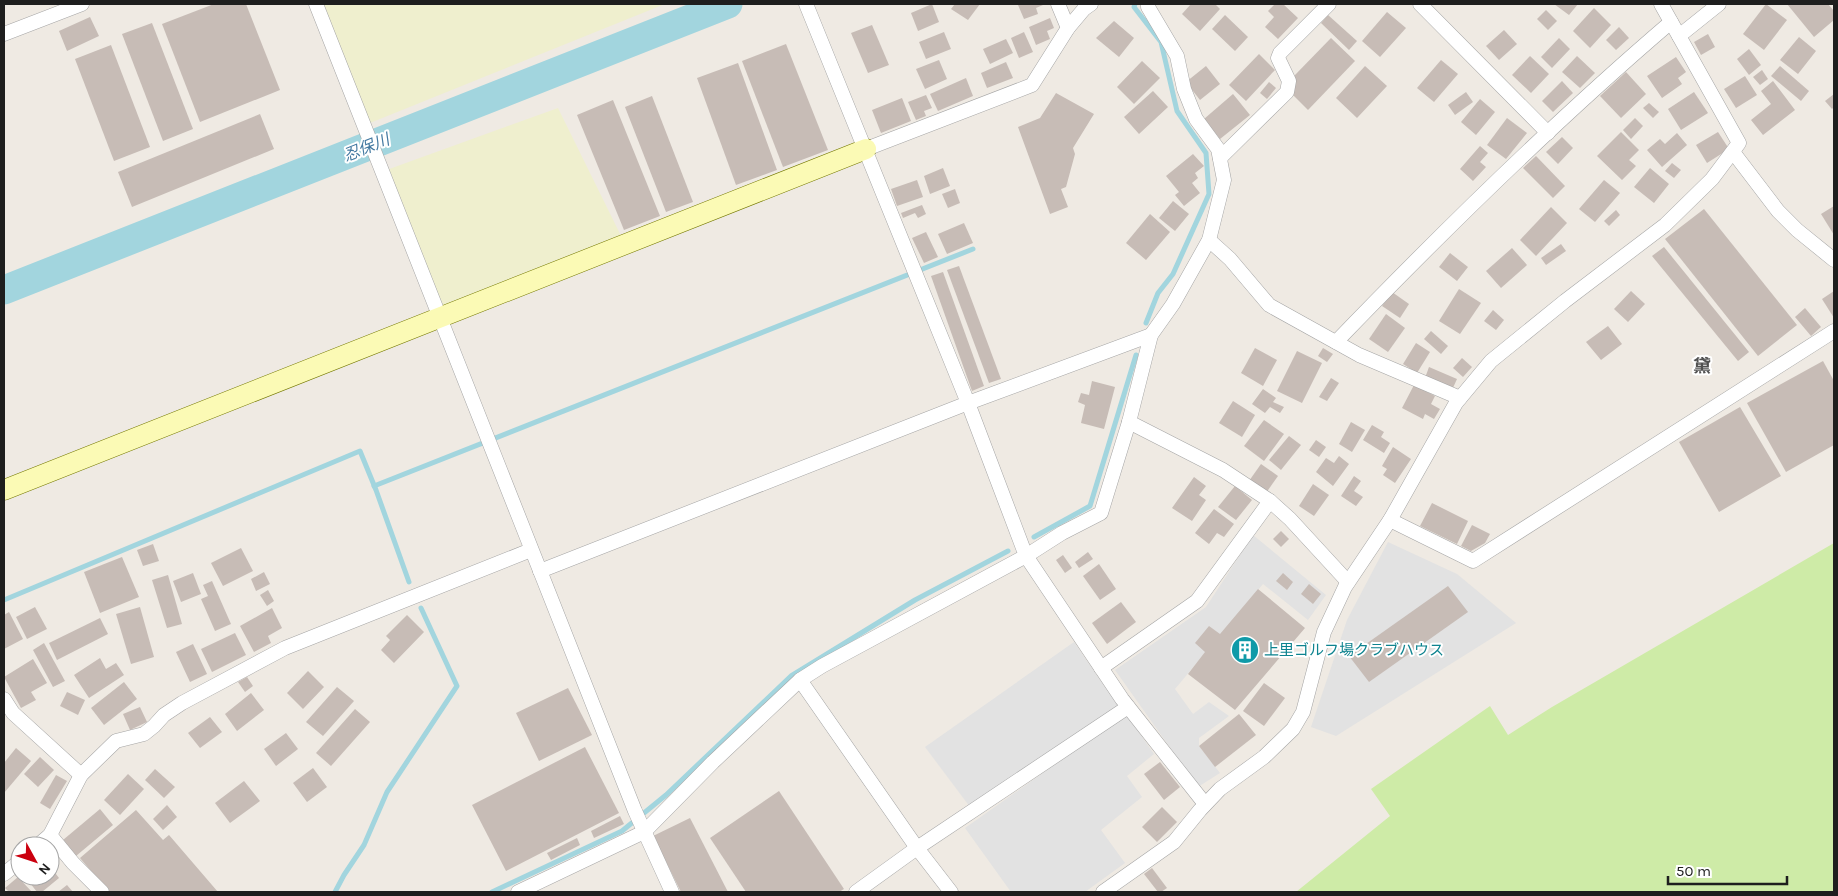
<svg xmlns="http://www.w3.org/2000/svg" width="1838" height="896" font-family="Karla,'Noto Sans JP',sans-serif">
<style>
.farmland{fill:#efefce}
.grass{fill:#ceeba7}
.parking{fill:#e2e2e2}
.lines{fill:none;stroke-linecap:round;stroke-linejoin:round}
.stream{stroke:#a2d5de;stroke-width:5}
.river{stroke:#a2d5de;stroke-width:29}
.building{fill:#c7bcb6}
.street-casing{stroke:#a5a5a5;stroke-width:15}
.secondary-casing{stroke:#747801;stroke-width:21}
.street{stroke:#fff;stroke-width:14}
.secondary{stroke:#fbfab5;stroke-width:20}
.labels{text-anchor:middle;stroke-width:4;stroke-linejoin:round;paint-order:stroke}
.culture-label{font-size:15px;fill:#0d838f;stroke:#fff;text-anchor:start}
.water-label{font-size:16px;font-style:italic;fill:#4278a0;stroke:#fff}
.quarter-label{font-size:18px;font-weight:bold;fill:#515151;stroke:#fff}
</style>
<rect width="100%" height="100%" fill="#efeae3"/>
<g class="farmland">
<polygon points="316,4 665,4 365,125"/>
<polygon points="558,108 625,244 441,317 381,172"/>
</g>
<polygon class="grass" points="1834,543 1834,892 1296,892 1390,816 1371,789 1490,706 1508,735 1552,707"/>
<g class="parking">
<polygon points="1253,535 1326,595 1308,620 1263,584 1175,689 1193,714 1209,702 1229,716 1199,738 1199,746 1220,773 1198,787 1115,670 1206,607"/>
<polygon points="1388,542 1457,574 1516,623 1336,736 1311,727 1347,620"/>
<polygon points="1074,642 1118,706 970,807 925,747"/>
<polygon points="1126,714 1154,754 1127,776 1142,797 1101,830 1125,863 1085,892 1011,892 965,828"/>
</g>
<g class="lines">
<g class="stream">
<polyline points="1135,4 1134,7 1161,42 1177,111 1206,153 1209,194 1173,274 1158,293 1146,323"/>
<polyline points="374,486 973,249"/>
<polyline points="1034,537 1090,506 1136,355"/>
<polyline points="4,600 360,451 376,490 409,582"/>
<polyline points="335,892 344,875 364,845 387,792 457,686 421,608"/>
<polyline points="492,892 622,831 666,795 791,676 915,600 1008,551"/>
</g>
<polyline class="river" points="4,290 728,4"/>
</g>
<g class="building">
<polygon points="214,4 246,4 280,90 200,122 162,24"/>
<polygon points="932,4 939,22 918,31 911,13"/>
<polygon points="955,4 980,4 968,20 951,9"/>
<polygon points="1020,4 1043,4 1043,5 1036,8 1038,14 1024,19 1018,5"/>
<polygon points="1191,4 1215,4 1220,9 1200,31 1182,14"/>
<polygon points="1275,4 1283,4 1298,18 1278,39 1265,27 1274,17 1268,11"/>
<polygon points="1554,4 1578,4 1569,15"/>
<polygon points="1766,4 1787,20 1764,50 1743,34"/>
<polygon points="1787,4 1828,4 1834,11 1834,20 1814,37"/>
<polygon points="1594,8 1611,25 1590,48 1573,31"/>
<polygon points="1546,10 1557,21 1548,30 1537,19"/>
<polygon points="1387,12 1406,28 1380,57 1362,41"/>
<polygon points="1225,15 1248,37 1235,51 1212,29"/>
<polygon points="1328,15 1357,41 1349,50 1321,23"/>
<polygon points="90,17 99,36 67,51 59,31"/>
<polygon points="1050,18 1054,28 1047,31 1050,39 1036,45 1029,27"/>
<polygon points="1114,21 1134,38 1119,57 1096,38"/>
<polygon points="152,23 193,129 163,141 122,34"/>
<polygon points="872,25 889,65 868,73 851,33"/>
<polygon points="1619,27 1629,38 1616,50 1606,40"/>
<polygon points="1504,30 1517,44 1499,60 1486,46"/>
<polygon points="944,32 951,49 926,59 919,42"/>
<polygon points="1024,32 1033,52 1019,58 1011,38"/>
<polygon points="1708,34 1715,47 1701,55 1694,42"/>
<polygon points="1799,37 1816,51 1798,74 1780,60"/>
<polygon points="1331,38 1355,61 1308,110 1292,94 1295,75"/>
<polygon points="1559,38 1570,49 1552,68 1541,57"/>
<polygon points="1006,39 1013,53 990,64 983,49"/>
<polygon points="786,44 828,150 783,167 742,61"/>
<polygon points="111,45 150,147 114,161 75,59"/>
<polygon points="1749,49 1761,65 1749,75 1737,59"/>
<polygon points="1259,54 1275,70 1246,101 1229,85"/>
<polygon points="1530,56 1549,74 1531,93 1512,75"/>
<polygon points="1577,56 1595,73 1580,88 1562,72"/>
<polygon points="1676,57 1686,72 1678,78 1682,84 1662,98 1647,76"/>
<polygon points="939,60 947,79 925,89 916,69"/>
<polygon points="1441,60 1458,74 1434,102 1417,88"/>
<polygon points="1142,61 1160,78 1134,104 1117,87"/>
<polygon points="1006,62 1013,78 987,88 981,73"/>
<polygon points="738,63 777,170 736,185 697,78"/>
<polygon points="1206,66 1220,84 1200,100 1186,82"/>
<polygon points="1365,66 1387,86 1357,118 1336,98"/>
<polygon points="1780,66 1809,91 1801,101 1771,76"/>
<polygon points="1762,70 1768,79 1760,85 1753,77"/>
<polygon points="1626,72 1646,94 1621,118 1600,96"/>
<polygon points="1745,76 1757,95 1736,108 1724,89"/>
<polygon points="966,78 973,96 938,111 930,94"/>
<polygon points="1562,81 1573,93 1553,112 1542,101"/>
<polygon points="1773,81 1795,110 1763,135 1751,120 1771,104 1761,91"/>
<polygon points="1269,82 1276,88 1267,99 1260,93"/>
<polygon points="1153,91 1168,107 1139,134 1124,117"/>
<polygon points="1466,92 1473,102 1455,115 1448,105"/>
<polygon points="1694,92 1708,113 1681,130 1668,109"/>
<polygon points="1056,93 1094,114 1073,148 1075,154 1066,187 1061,189 1068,207 1050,214 1018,127 1040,118"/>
<polygon points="1233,94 1250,115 1220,139 1204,119"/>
<polygon points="1834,94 1834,107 1832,109 1825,101"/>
<polygon points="926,95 932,108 924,111 926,116 916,120 908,102"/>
<polygon points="652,96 693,202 666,212 625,107"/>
<polygon points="902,98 911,121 881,133 872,110"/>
<polygon points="1480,99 1495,112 1476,135 1461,122"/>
<polygon points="613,100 660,216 624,230 577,115"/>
<polygon points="1649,103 1659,112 1653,118 1643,108"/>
<polygon points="260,114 274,149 132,207 118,172"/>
<polygon points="1507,118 1527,133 1506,159 1487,145"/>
<polygon points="1635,118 1643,126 1631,139 1623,130"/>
<polygon points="1621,132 1639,150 1629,160 1636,166 1622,180 1597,156"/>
<polygon points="1718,132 1729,149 1707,163 1696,145"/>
<polygon points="1677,133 1687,145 1662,167 1647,150 1660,139 1665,144"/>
<polygon points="1562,137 1573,148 1558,164 1546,152"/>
<polygon points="1480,146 1488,153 1480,162 1486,167 1473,181 1460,169"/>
<polygon points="1193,154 1204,166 1195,173 1198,178 1192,183 1200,193 1184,206 1175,195 1179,192 1166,176"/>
<polygon points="1536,156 1565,186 1553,198 1523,168"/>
<polygon points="1672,163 1681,170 1674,178 1665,171"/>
<polygon points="943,168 950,186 930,194 924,176"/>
<polygon points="1650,168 1669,184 1654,203 1634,187"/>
<polygon points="917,180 923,197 897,206 891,189"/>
<polygon points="1604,180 1620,193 1595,222 1579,209"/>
<polygon points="955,189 960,203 948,208 942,194"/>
<polygon points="1173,201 1189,214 1175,231 1159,218"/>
<polygon points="922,205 926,214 918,218 915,213 903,218 901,213"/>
<polygon points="1834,206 1834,235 1821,214"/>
<polygon points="1551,207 1567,223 1536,256 1520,240"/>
<polygon points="1704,209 1797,325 1758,356 1665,239"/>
<polygon points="1616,210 1620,215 1609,226 1604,221"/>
<polygon points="1150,214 1170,232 1146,260 1126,243"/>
<polygon points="964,223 973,243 947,254 938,234"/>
<polygon points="926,232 938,257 924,263 912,238"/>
<polygon points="1561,244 1566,251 1546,265 1541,258"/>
<polygon points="1664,247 1749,352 1738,361 1652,256"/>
<polygon points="1512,248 1527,265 1501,288 1486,271"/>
<polygon points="1450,253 1468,267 1457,281 1439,267"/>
<polygon points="959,266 1001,379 989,383 947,270"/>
<polygon points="943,272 984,386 972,391 931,276"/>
<polygon points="1459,289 1481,303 1460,334 1439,321"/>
<polygon points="1631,291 1645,304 1628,322 1614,309"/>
<polygon points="1834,291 1834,318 1822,299"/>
<polygon points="1392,292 1409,304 1400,318 1382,306"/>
<polygon points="1805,308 1821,327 1811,336 1795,317"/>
<polygon points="1493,310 1504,320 1496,330 1484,321"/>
<polygon points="1386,314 1405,328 1388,352 1369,339"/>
<polygon points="1608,326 1622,344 1601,360 1586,342"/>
<polygon points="1431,331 1448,346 1441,354 1424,339"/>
<polygon points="1416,343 1430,352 1417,373 1403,364"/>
<polygon points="1255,348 1277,360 1263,386 1241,373"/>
<polygon points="1323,348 1333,354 1327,362 1318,356"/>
<polygon points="1297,351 1322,363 1302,403 1277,391"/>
<polygon points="1462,358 1472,367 1463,377 1453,368"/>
<polygon points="1823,361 1834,381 1834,445 1786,472 1747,403"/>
<polygon points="1429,367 1457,379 1452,390 1425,378"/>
<polygon points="1331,378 1339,383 1327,401 1319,397"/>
<polygon points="1092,381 1115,387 1104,429 1081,423 1085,405 1078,402 1081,393 1089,395"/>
<polygon points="1414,385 1435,396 1431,404 1440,409 1434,419 1425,414 1423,419 1402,408"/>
<polygon points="1263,389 1276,398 1273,402 1284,407 1280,413 1270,407 1265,413 1252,404"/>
<polygon points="1233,401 1255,415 1242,437 1219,423"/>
<polygon points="1740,407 1781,476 1719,512 1679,442"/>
<polygon points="1264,420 1284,434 1264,461 1244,446"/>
<polygon points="1351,422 1365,430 1352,452 1339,444"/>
<polygon points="1372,425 1384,432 1381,437 1390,443 1384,453 1363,440"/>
<polygon points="1289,436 1301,445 1281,470 1269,460"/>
<polygon points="1316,440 1326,447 1319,457 1309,450"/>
<polygon points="1393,447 1411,459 1395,483 1383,475 1387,469 1382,466"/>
<polygon points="1339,456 1349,464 1333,486 1316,472 1326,458 1334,463"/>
<polygon points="1261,464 1278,476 1266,493 1249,481"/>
<polygon points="1354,476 1361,481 1354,491 1363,497 1356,506 1341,496"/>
<polygon points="1194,477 1206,486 1199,495 1206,500 1192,521 1172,508"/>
<polygon points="1313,484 1329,495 1314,516 1299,506"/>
<polygon points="1235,486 1252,500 1236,520 1218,507"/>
<polygon points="1432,503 1468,521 1457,544 1420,526"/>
<polygon points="1214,509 1234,524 1224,537 1217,533 1209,544 1195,533"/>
<polygon points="1472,525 1490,534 1485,543 1471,551 1461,546"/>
<polygon points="1281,531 1289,539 1281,547 1273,539"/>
<polygon points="153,544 159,561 143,566 137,550"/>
<polygon points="241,548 253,571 223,586 211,563"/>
<polygon points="1088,552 1093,559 1079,568 1075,562"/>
<polygon points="1063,555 1072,568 1065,573 1056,560"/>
<polygon points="122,557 139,597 100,613 84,572"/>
<polygon points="1099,564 1116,589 1100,600 1083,576"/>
<polygon points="264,572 270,584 256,591 251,579"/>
<polygon points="193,573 201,594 181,602 173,581"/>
<polygon points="1283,573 1293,582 1287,590 1276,581"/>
<polygon points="168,575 182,624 167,628 152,580"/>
<polygon points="212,581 231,624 215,631 201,599 208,596 203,585"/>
<polygon points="1309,584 1321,594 1313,604 1301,594"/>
<polygon points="1448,586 1468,612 1369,682 1349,656"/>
<polygon points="1258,589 1305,628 1235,710 1188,674 1205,652 1195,643 1209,626 1220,634"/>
<polygon points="268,590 274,601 267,606 260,595"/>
<polygon points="1121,602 1136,622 1107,644 1092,623"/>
<polygon points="35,607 47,629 27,639 16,617"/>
<polygon points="140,607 154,657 131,664 116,614"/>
<polygon points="272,608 282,628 268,636 271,643 254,652 240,626"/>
<polygon points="9,612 23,639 4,649 4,615"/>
<polygon points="407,615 424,632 394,663 381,650 390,640 386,636"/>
<polygon points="100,618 108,634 57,660 49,643"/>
<polygon points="235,633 246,655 212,672 201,649"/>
<polygon points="44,643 65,681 53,687 33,650"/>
<polygon points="193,644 207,674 190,682 176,652"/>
<polygon points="100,658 106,669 116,663 124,675 89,698 74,675"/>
<polygon points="33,659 47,683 31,692 36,700 21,708 4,677"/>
<polygon points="308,671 324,687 303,709 287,693"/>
<polygon points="247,677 253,686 245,692 238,682"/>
<polygon points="124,682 137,699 104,725 91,708"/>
<polygon points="1264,683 1285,698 1264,726 1243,711"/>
<polygon points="337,687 354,701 323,736 306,722"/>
<polygon points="568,688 592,735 539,761 516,713"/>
<polygon points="67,692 85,700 78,715 60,706"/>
<polygon points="251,693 264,710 237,731 225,714"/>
<polygon points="140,707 147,722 130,730 123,714"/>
<polygon points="355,709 370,722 331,766 316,753"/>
<polygon points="1239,714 1256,735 1215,767 1199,746"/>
<polygon points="210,717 222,732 200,748 188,733"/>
<polygon points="286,733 298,749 276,766 264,749"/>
<polygon points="585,747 619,813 506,871 472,805"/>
<polygon points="16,748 31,761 4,793 4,763"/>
<polygon points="40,757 54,770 38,787 24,774"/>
<polygon points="1160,762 1180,787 1164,800 1144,774"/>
<polygon points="313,768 327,787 307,802 293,783"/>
<polygon points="155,769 175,787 164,798 145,780"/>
<polygon points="128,774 144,789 120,815 104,800"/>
<polygon points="56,775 67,781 50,809 40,803"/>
<polygon points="244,781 260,801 230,823 215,803"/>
<polygon points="779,791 844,889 839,892 746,892 710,838"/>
<polygon points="167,805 177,817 163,830 153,819"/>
<polygon points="1162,807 1177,822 1157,842 1142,827"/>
<polygon points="100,809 113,825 76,856 63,840"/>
<polygon points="136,810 163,840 169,835 218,892 109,892 80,858"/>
<polygon points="620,816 624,824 594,838 591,831"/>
<polygon points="690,818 728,892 681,892 653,836"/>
<polygon points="577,838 580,845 551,860 547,853"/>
<polygon points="50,866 59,878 42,892 37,892 30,883 39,876 50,876"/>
<polygon points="1152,868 1167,888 1161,892 1158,892 1144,874"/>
<polygon points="18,877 32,892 9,892 5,888"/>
<polygon points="67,885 73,892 58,892"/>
</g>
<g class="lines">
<defs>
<g id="street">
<polyline points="316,4 635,811 672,892"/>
<polyline points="806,4 968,403 1026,556 1122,699 1205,804"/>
<polyline points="1058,4 1068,28"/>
<polyline points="1420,4 1548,133"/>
<polyline points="4,34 82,4"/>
<polyline points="1679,36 1719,4"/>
<polyline points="866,149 1032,85 1068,28 1084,9 1091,4"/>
<polyline points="1733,152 1778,211 1797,230 1834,260"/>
<polyline points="1220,158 1287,92 1289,81 1278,58 1280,53 1329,4"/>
<polyline points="1209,240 1230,259 1269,305 1359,355 1460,398"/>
<path d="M1336,342C1443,231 1554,122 1671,22"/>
<polyline points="1129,422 1223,470 1270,501 1290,519 1348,582"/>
<polyline points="1390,520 1473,561 1834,331"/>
<polyline points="540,571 968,403 1151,335"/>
<polyline points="1101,668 1197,601 1270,501"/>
<polyline points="800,680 917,848 951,892"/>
<polyline points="4,699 13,713 81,775"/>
<polyline points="50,835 73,863 102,892"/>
<polyline points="37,846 50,835 81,775 116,741 144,734 154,726 164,715 182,703 285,648 531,550"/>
<polyline points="4,874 20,861"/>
<polyline points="518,892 644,832 713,762 800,680 822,666 1026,556 1062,533 1101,513 1129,422 1151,335 1173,304 1209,240 1224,180 1218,149 1196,119 1184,89 1177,56 1148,7 1148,4"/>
<polyline points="856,892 917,848 1128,707"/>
<polyline points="1103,892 1174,842 1200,810 1220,789 1264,757 1293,729 1303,712 1324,632 1345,587 1390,520 1456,403 1491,361 1565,301 1665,225 1712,179 1739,143 1661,4"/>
</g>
<polyline id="secondary" points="4,490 866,149"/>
</defs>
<use href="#street" class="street-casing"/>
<use href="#secondary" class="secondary-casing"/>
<use href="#street" class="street"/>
<use href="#secondary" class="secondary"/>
</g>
<defs>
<symbol id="building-disc" viewBox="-11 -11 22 22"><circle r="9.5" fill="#0f9aa8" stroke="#fff"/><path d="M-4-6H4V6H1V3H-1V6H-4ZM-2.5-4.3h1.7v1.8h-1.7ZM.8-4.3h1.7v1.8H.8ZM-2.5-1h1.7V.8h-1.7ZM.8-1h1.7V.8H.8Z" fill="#fff"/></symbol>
</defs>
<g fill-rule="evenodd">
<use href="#building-disc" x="1229" y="634" width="32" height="32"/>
</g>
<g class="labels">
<g class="culture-label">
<text x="1264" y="655">上里ゴルフ場クラブハウス</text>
</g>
<g class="water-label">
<text transform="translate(366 147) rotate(-22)" y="6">忍保川</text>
</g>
<g class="quarter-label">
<text x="1702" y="372">黛</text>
</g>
</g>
<rect width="1838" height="896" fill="none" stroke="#1e1e1e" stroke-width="10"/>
<g transform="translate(35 861) rotate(130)"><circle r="24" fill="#ffffff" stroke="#a5a5a5"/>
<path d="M0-4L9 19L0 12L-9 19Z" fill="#cb000f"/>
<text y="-8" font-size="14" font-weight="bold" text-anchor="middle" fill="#1e1e1e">N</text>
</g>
<path d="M1668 876v8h119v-8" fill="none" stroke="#1e1e1e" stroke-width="2.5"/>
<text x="1676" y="876" font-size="15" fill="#1e1e1e" stroke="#ffffff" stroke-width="4" paint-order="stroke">50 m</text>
</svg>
